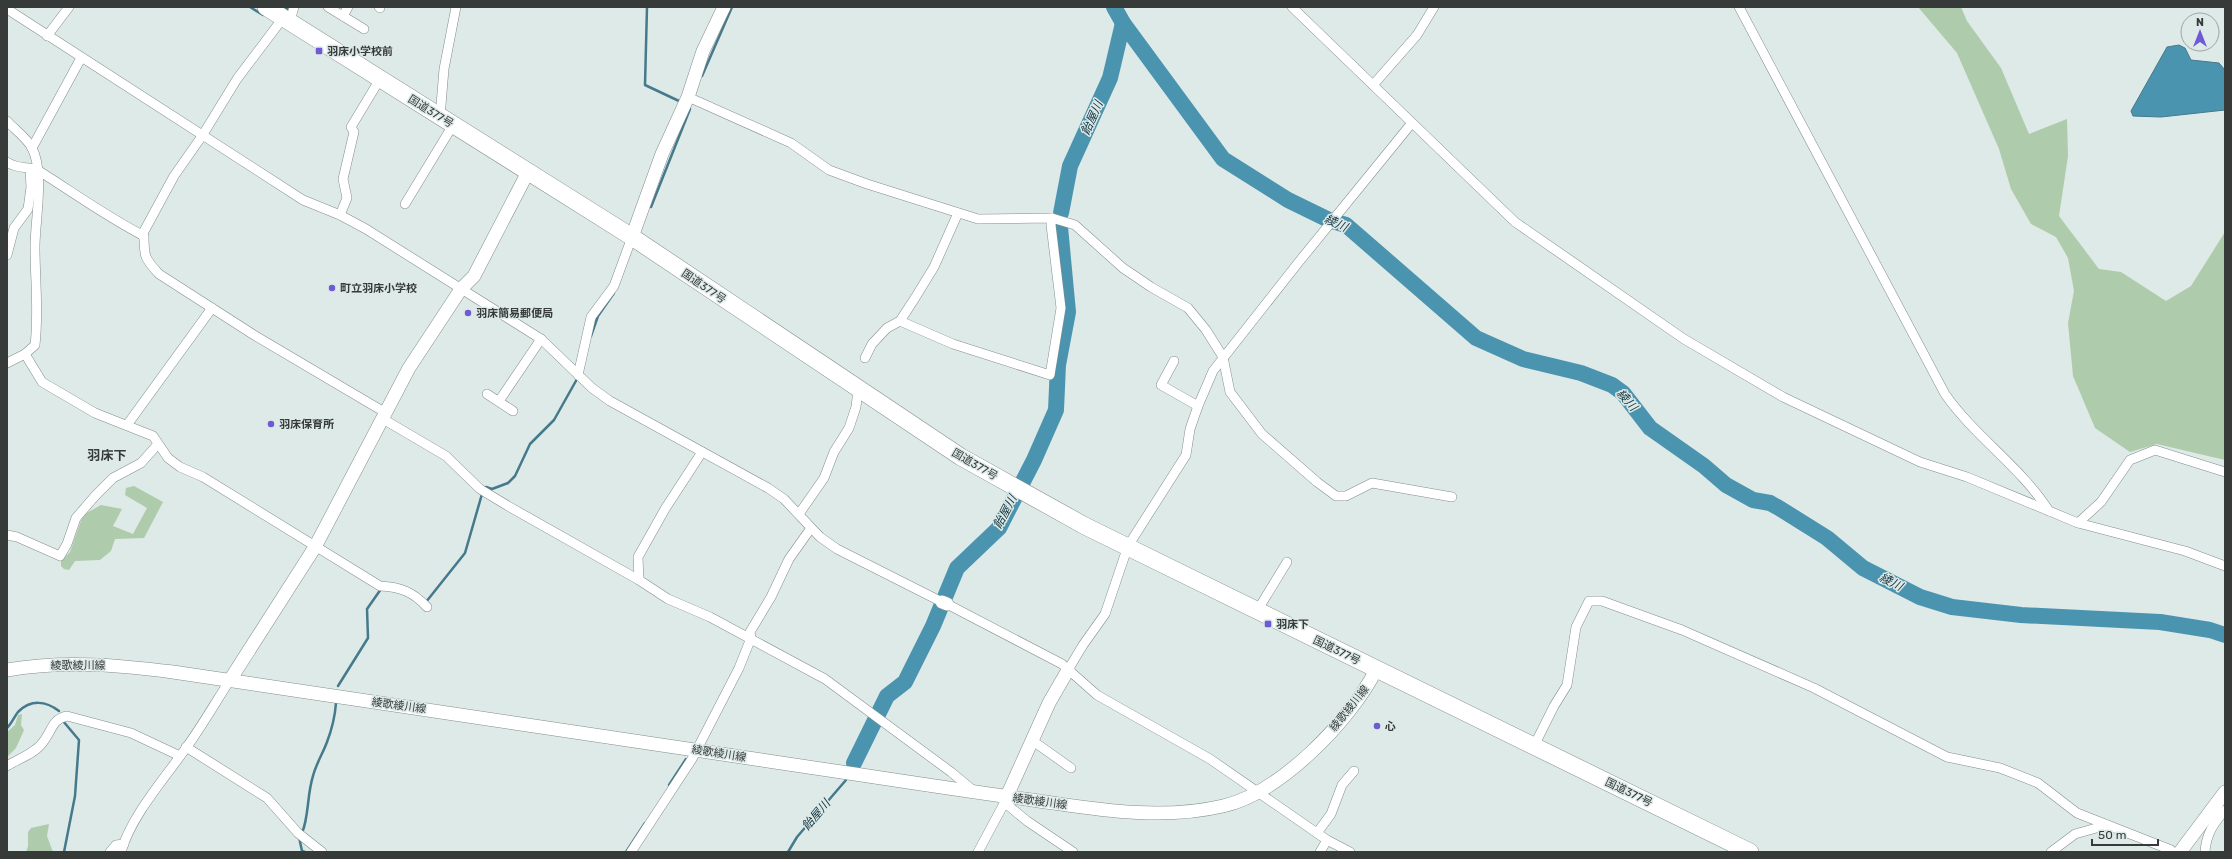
<svg xmlns="http://www.w3.org/2000/svg" width="2232" height="859" font-family="Rubik,'Noto Sans JP',sans-serif">
<style>
.green{fill:#aecbab}
.water{fill:#4b94af;stroke:#45798c}
.lines{fill:none;stroke-linecap:round;stroke-linejoin:round}
.stream{stroke:#45798c;stroke-width:2.5}
.river{stroke:#4b94af;stroke-width:16}
.street-casing{stroke:#838e8c;stroke-width:10}
.secondary-casing{stroke:#838e8c;stroke-width:14}
.highway-casing{stroke:#838e8c;stroke-width:18}
.street{stroke:#fff;stroke-width:9}
.secondary{stroke:#fff;stroke-width:13}
.highway{stroke:#fff;stroke-width:17}
.poi-dot{fill:#6d5ad4;stroke:#deeae8;stroke-width:1.5}
.labels{text-anchor:middle;stroke-width:3;stroke-linejoin:round;paint-order:stroke}
.poi-label{font-size:11px;font-weight:bold;fill:#363b3a;stroke:#deeae8;text-anchor:start}
.street-label{font-size:11px;fill:#363b3a;stroke:#deeae8}
.water-label{font-size:12px;font-style:italic;fill:#113440;stroke:#deeae8}
.quarter-label{font-size:13px;font-weight:bold;fill:#363b3a;stroke:#deeae8}
</style>
<rect width="100%" height="100%" fill="#deeae8"/>
<g class="green">
<polygon points="1918,7 1961,7 1967,21 2001,68 2029,134 2067,119 2068,156 2059,216 2099,269 2121,272 2166,301 2191,286 2225,232 2225,460 2157,444 2130,452 2095,428 2073,376 2068,323 2074,291 2068,258 2056,237 2031,224 2011,189 1999,149 1957,53"/>
<polygon points="134,486 163,502 144,538 115,539 111,551 100,560 75,561 69,570 64,569 61,566 61,561 70,552 83,515 101,505 122,509 113,526 133,534 147,508 125,495 126,488"/>
<polygon points="22,714 21,725 24,730 16,748 7,757 7,732 15,725 18,715"/>
<polygon points="49,824 47,836 53,852 26,852 28,846 28,832 31,828"/>
</g>
<polygon class="water" points="2179,45 2185,48 2191,60 2219,63 2225,70 2225,110 2161,117 2133,116 2131,111 2167,47"/>
<g class="lines">
<g class="stream">
<polyline points="250,7 263,15"/>
<polyline points="284,7 289,10"/>
<polyline points="647,7 645,85 679,101"/>
<polyline points="702,76 732,7"/>
<polyline points="651,207 690,109"/>
<polyline points="591,336 598,316 614,293"/>
<polyline points="486,487 492,489 508,483 515,476 530,444 554,420 577,379"/>
<polyline points="426,602 465,553 482,494"/>
<polyline points="338,686 368,638 367,609 381,589"/>
<polyline points="63,721 79,740 75,796 64,852"/>
<path d="M7,728C12,723 14,717 18,712C31,699 46,701 59,711"/>
<polyline points="669,785 686,759"/>
<path d="M302,833C309,817 307,794 313,776C316,764 323,753 327,742C332,729 335,716 336,703"/>
<polyline points="299,837 302,851 305,852"/>
<polyline points="626,852 645,823"/>
<polyline points="788,852 797,837 846,780"/>
</g>
<g class="river">
<polyline points="1114,7 1123,23 1223,159 1288,200 1329,220 1346,225 1476,338 1523,359 1581,373 1612,385 1623,393 1650,428 1704,466 1726,485 1753,500 1770,503 1779,508 1827,538 1863,568 1920,597 1952,607 2021,615 2160,622 2210,630 2225,635"/>
<polyline points="1061,213 1070,166 1110,78 1123,23"/>
<polyline points="854,763 887,696 905,682 933,626 957,568 999,528 1034,460 1056,410 1058,365 1068,312 1060,227"/>
</g>
<defs>
<g id="street">
<polyline points="328,7 364,29"/>
<polyline points="379,7 380,8"/>
<polyline points="1292,7 1515,222 1684,339 1783,397 1920,462 1967,477 2078,523 2185,551 2225,566"/>
<path d="M1739,7L1945,394C1975,437 2021,467 2049,511"/>
<polyline points="7,9 303,200 340,215 366,229 541,339 592,388 610,401 768,488 784,499 820,537 837,549 942,602"/>
<polyline points="343,16 348,7"/>
<polyline points="290,21 294,7"/>
<polyline points="47,36 69,7"/>
<polyline points="1373,85 1417,35 1434,7"/>
<polyline points="688,97 791,143 829,170 867,184 978,219 1052,218 1075,225 1123,268 1151,287 1188,308 1206,330 1223,357 1230,392 1262,434 1317,482 1336,496 1346,496 1372,483 1452,497"/>
<polyline points="440,117 444,69 456,7"/>
<path d="M7,121C14,129 27,138 32,148C45,173 35,220 35,247C35,280 39,312 35,345L25,354L7,363"/>
<polyline points="32,148 81,58"/>
<path d="M7,162C20,171 30,165 39,171C74,193 107,217 144,236C144,257 145,259 159,274L254,335L386,413"/>
<polyline points="405,204 453,125"/>
<polyline points="340,215 347,198 343,179 354,132 351,127 380,79"/>
<polyline points="142,235 174,176 202,136 237,79 283,18"/>
<polyline points="7,255 14,228 28,209 31,187 30,169"/>
<polyline points="900,321 953,344 1050,375 1061,308 1051,225 1052,218"/>
<path d="M25,354L42,382L95,413L153,436L168,458L180,467L203,477L380,586C401,587 413,592 427,607"/>
<polyline points="865,358 872,344 887,328 900,321 915,298 934,267 958,213"/>
<polyline points="1174,361 1161,385 1198,406"/>
<polyline points="578,375 591,317 614,286 632,237"/>
<polyline points="487,394 513,411"/>
<polyline points="499,401 541,339"/>
<polyline points="383,419 446,456 480,489 508,506 639,580 668,599 710,617 825,679 951,772 974,791"/>
<polyline points="127,425 212,308"/>
<polyline points="799,514 824,478 834,452 849,428 856,407 858,389"/>
<polyline points="2078,523 2101,502 2130,460 2155,450 2225,472"/>
<polyline points="7,535 17,537 60,556 67,544 76,518 95,496 113,478 141,463 158,444"/>
<polyline points="639,580 638,557 665,509 702,452"/>
<polyline points="947,604 1062,664 1097,695 1210,759 1327,840 1350,852"/>
<polyline points="1257,611 1287,562"/>
<polyline points="1068,670 1083,645 1105,614 1128,546 1186,455 1190,429 1198,406 1213,371 1298,263 1411,124"/>
<polyline points="1033,741 1071,768"/>
<polyline points="1534,746 1554,706 1567,685 1576,627 1589,601 1602,601 1682,630 1814,688 1947,757 2000,768 2038,783 2077,813 2171,850"/>
<polyline points="186,747 267,798 298,833 322,852"/>
<path d="M7,766C18,759 36,753 43,742C52,731 52,719 67,716L131,733L180,756"/>
<polyline points="1004,802 1027,821 1073,852"/>
<polyline points="1317,833 1331,814 1342,785 1354,771"/>
<polyline points="110,852 116,845 124,844"/>
<path d="M121,852C131,816 165,778 186,748C202,726 215,703 230,680"/>
<polyline points="631,852 692,759 739,668 751,638 750,632 771,597 789,559 811,528"/>
<polyline points="978,852 1007,798"/>
<polyline points="1320,852 1327,840"/>
<polyline points="2051,852 2075,834 2107,825"/>
<path d="M2205,852C2206,834 2214,823 2225,810"/>
</g>
<g id="secondary">
<polyline points="632,237 662,154 688,97 703,51 724,7"/>
<polyline points="942,602 947,604"/>
<path d="M7,670C62,660 117,665 173,672C400,706 628,740 855,774C914,783 973,792 1032,800C1096,809 1159,821 1223,806C1280,793 1350,721 1376,670"/>
<polyline points="230,680 315,547 409,368 461,289 474,276 528,172"/>
<polyline points="1007,796 1049,703 1068,670"/>
<polyline points="2180,852 2225,792"/>
</g>
<polyline id="highway" points="266,7 632,237 961,457 1085,526 1750,852"/>
</defs>
<use href="#street" class="street-casing"/>
<use href="#secondary" class="secondary-casing"/>
<use href="#highway" class="highway-casing"/>
<use href="#street" class="street"/>
<use href="#secondary" class="secondary"/>
<use href="#highway" class="highway"/>
</g>
<g class="poi-dot">
<rect x="315" y="47" width="8" height="8" rx="2"/>
<circle cx="332" cy="288" r="4"/>
<circle cx="468" cy="313" r="4"/>
<circle cx="271" cy="424" r="4"/>
<rect x="1264" y="620" width="8" height="8" rx="2"/>
<circle cx="1377" cy="726" r="4"/>
</g>
<g class="labels">
<g class="poi-label">
<text x="327" y="55">羽床小学校前</text>
<text x="340" y="292">町立羽床小学校</text>
<text x="476" y="317">羽床簡易郵便局</text>
<text x="279" y="428">羽床保育所</text>
<text x="1276" y="628">羽床下</text>
<text x="1385" y="730">心</text>
</g>
<g class="street-label">
<text transform="translate(431 111) rotate(32)" y="4">国道377号</text>
<text transform="translate(704 286) rotate(34)" y="4">国道377号</text>
<text transform="translate(975 464) rotate(30)" y="4">国道377号</text>
<text transform="translate(1337 650) rotate(26)" y="4">国道377号</text>
<text x="78" y="669">綾歌綾川線</text>
<text transform="translate(399 705) rotate(8)" y="4">綾歌綾川線</text>
<text transform="translate(1349 708) rotate(-51)" y="4">綾歌綾川線</text>
<text transform="translate(719 753) rotate(9)" y="4">綾歌綾川線</text>
<text transform="translate(1629 792) rotate(26)" y="4">国道377号</text>
<text transform="translate(1040 801) rotate(8)" y="4">綾歌綾川線</text>
</g>
<g class="water-label">
<text transform="translate(1092 118) rotate(-66)" y="4">飴屋川</text>
<text transform="translate(1336 223) rotate(24)" y="4">綾川</text>
<text transform="translate(1627 400) rotate(48)" y="4">綾川</text>
<text transform="translate(1005 512) rotate(-62)" y="4">飴屋川</text>
<text transform="translate(1891 582) rotate(27)" y="4">綾川</text>
<text transform="translate(816 815) rotate(-50)" y="4">飴屋川</text>
</g>
<g class="quarter-label">
<text x="107" y="460">羽床下</text>
</g>
</g>
<rect width="2232" height="859" fill="none" stroke="#363b3a" stroke-width="16"/>
<g transform="translate(2200 32)"><circle r="19" fill="#deeae8" stroke="#9ba4a2"/>
<path d="M0-3L7 15L0 10L-7 15Z" fill="#6d5ad4"/>
<text y="-6" font-size="11" font-weight="bold" text-anchor="middle" fill="#363b3a">N</text>
</g>
<path d="M2092 839v6h66v-6" fill="none" stroke="#363b3a" stroke-width="2"/>
<text x="2098" y="839" font-size="12" fill="#363b3a" stroke="#deeae8" stroke-width="3" paint-order="stroke">50 m</text>
</svg>
